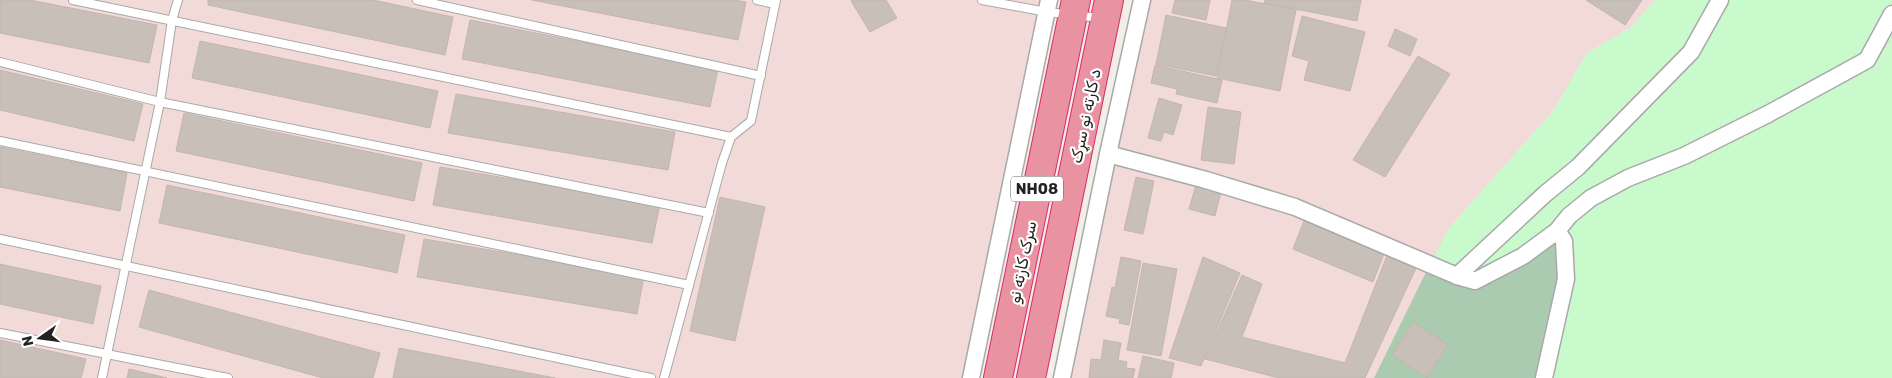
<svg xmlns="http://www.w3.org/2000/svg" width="1892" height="378" font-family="Rubik,Vazirmatn,sans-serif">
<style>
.commercial{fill:#f2dad9}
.cemetery{fill:#aacbaf}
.park{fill:#c8facc}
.building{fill:#c7bfb8;stroke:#c4b6ab}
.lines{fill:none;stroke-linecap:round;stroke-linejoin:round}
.lane-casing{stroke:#a9a9a9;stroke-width:10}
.street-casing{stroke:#a9a9a9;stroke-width:19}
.highway-casing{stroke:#dc2a67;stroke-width:30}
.lane{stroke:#fff;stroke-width:8}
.street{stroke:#fff;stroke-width:16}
.highway{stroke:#e892a2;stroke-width:28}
.labels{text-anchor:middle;stroke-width:4.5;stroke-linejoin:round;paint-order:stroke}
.shield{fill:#fff;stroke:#646464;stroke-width:1}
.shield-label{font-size:15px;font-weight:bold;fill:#222}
.street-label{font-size:16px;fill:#222;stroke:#fff}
</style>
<rect width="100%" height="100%" fill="#f2efe9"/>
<g class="commercial">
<polygon points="0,0 1049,0 971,378 0,378"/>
<polygon points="1142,0 1655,0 1630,28 1587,53 1554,110 1449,228 1374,378 1062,378"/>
</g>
<polygon class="cemetery" points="1557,231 1564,241 1544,378 1374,378 1430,264"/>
<polygon class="park" points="1655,0 1892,0 1892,378 1544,378 1566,279 1558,231 1475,281 1430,264 1449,228 1554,110 1587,53 1630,28"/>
<g class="building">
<polygon points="0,0 30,0 157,25 149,63 0,33"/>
<polygon points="208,0 373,0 453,17 445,55 208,5"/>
<polygon points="532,0 734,0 746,2 738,40"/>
<polygon points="853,0 886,0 897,18 870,32 851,1"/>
<polygon points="1175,0 1210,0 1206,20 1172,13"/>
<polygon points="1232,0 1245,0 1296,10 1280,91 1217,78"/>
<polygon points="1265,0 1361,0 1357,21 1264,3"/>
<polygon points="1586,0 1642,0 1625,25"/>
<polygon points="1166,15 1226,28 1216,76 1156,64"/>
<polygon points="1302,16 1365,32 1350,91 1304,80 1309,61 1292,56"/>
<polygon points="470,20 718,69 710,107 462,59"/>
<polygon points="1395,29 1417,39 1410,56 1388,46"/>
<polygon points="200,41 438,91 430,128 192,78"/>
<polygon points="1418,56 1450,74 1385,177 1353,160"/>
<polygon points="1155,65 1222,80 1217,103 1176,94 1177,89 1151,83"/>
<polygon points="0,70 143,104 134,141 0,110"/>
<polygon points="456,94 675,132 668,170 448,133"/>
<polygon points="1159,98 1182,105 1173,135 1164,132 1161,141 1148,138"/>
<polygon points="1208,107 1241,112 1234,164 1201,160"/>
<polygon points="184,113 422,163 414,201 176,151"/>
<polygon points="0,147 127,173 120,211 0,187"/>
<polygon points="440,167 660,204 652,243 433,205"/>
<polygon points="1136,177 1154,181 1143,234 1124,230"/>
<polygon points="167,185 405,235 397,273 159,223"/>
<polygon points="1196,185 1221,192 1215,216 1189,209"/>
<polygon points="720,197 765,207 735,341 690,331"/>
<polygon points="1304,221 1384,254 1373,282 1293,249"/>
<polygon points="424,239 644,276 637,314 417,277"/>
<polygon points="1388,253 1418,264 1365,378 1279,378 1205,359 1242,275 1262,284 1242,337 1345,363"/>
<polygon points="1121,257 1141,261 1129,325 1119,323 1120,319 1106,316 1112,287 1115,288"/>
<polygon points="1203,257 1240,273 1201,366 1169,358"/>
<polygon points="1143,263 1177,269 1161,356 1127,350"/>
<polygon points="0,264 101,286 93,324 0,304"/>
<polygon points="149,290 380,353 373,378 323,378 139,327"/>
<polygon points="1413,322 1448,345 1427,378 1392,355"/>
<polygon points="0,340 86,359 81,378 0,378"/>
<polygon points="1104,340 1121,343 1118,360 1127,362 1126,368 1135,369 1133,378 1089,378 1091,359 1101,360"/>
<polygon points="399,348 555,378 393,378"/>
<polygon points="1143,356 1174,363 1171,378 1138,378"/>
<polygon points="129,369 167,378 127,378"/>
</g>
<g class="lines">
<defs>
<g id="lane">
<polyline points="73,0 731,137"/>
<polyline points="417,0 761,76"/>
<polyline points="757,0 775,4"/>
<polyline points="982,0 1047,12 1100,18"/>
<polyline points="0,62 160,102 709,213"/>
<polyline points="0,141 689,285"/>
<polyline points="0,239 651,378"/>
<polyline points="0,333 228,378"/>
<polyline points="102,378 160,102 172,20 178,0"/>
<polyline points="664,378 722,163 731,137 751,121 776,0"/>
</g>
<g id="street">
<polyline points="1108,154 1206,180 1295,207 1457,276 1475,281 1523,256 1557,231 1569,216 1591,198 1628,178 1684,156 1768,114 1867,60 1892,14"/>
<polyline points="1457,276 1545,194 1578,167 1691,52 1720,0"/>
<polyline points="971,378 1049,0"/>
<polyline points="1062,378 1108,154 1142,0"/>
<polyline points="1544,378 1566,279 1564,241 1557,231"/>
</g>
<g id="highway">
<polyline points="998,378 1076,0"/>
<polyline points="1031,378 1109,0"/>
</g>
</defs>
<use href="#lane" class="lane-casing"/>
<use href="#street" class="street-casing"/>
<use href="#highway" class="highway-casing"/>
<use href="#lane" class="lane"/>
<use href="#street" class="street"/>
<use href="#highway" class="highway"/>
</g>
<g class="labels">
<rect class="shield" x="1011" y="176.5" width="52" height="25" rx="4"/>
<g class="shield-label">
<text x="1037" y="194">NH08</text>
</g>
<g class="street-label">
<text transform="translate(1085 116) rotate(-78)" y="6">د کارته نو سړک</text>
<text transform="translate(1022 262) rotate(-78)" y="6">سرک کارته نو</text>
</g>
</g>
<g transform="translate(40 338) rotate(256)" stroke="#ffffff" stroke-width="4" paint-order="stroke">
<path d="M0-4L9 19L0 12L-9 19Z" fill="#222222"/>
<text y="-8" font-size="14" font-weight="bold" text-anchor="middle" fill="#222222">N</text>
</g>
</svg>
